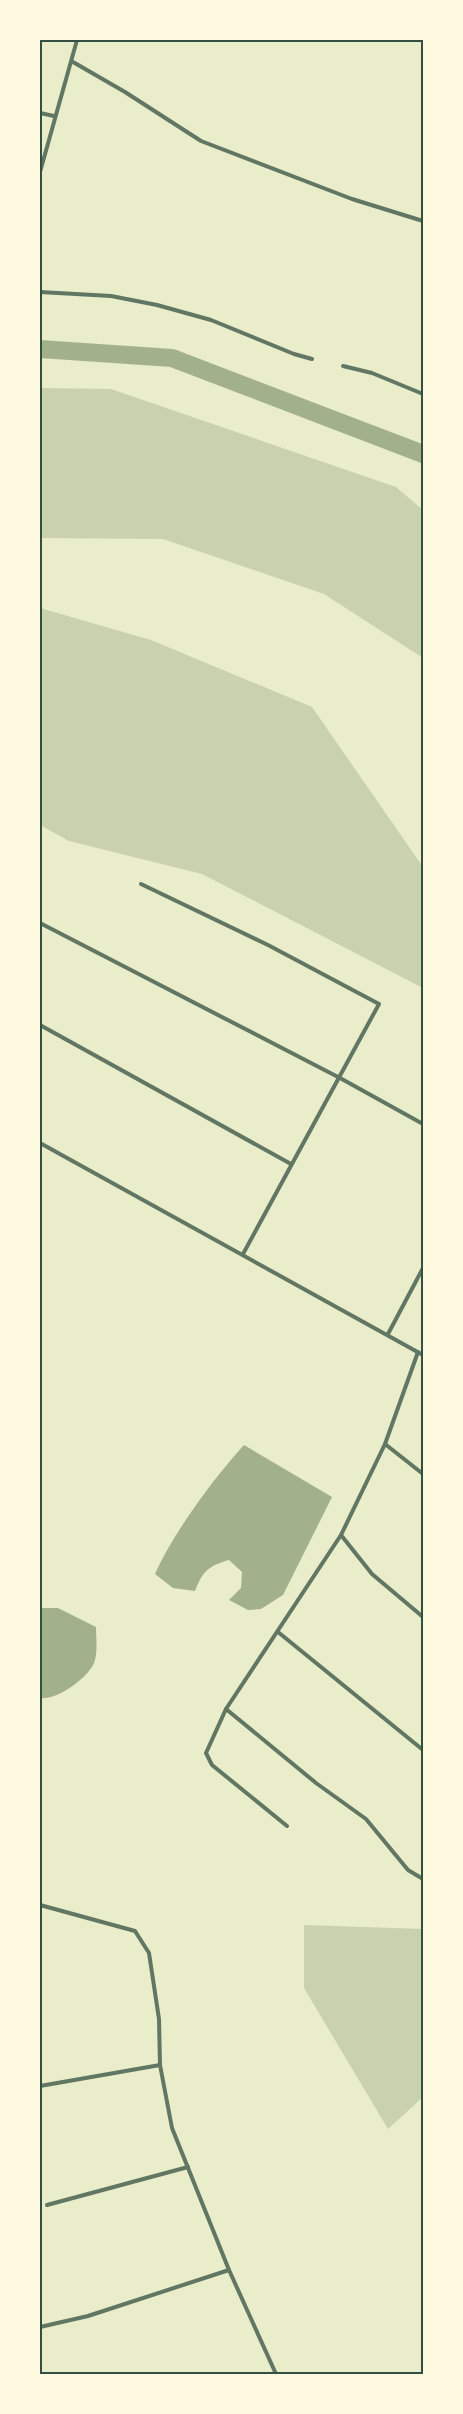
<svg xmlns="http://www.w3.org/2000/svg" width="463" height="2414" font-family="Helvetica,sans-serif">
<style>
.green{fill:#cad2ad}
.water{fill:#a3b18a}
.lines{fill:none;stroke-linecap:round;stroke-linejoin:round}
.river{stroke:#a3b18a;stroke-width:18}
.minor{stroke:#617663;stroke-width:4}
.neatline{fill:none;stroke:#344e41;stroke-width:2}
</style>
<rect width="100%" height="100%" fill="#e9edc9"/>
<g class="green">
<polygon points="40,388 111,389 396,487 423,510 423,658 324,594 163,539 40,538"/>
<polygon points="40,608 151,640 312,707 423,867 423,988 202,874 69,841 40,825"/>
<polygon points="304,1925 423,1929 423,2097 388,2129 304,1988"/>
</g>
<g class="water">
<path d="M244,1445L332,1497L283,1595L261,1609L248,1610L229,1600L241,1588L242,1572L229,1560C208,1566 203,1571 195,1591L173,1588L155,1574C174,1532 213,1479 244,1445Z"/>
<path d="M40,1608H58L96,1627C96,1637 98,1653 94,1663C88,1678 56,1701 40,1698Z"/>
</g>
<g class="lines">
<polyline class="river" points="40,349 172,358 423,454"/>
<g class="minor">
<polyline points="73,62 125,92 201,141 352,199 423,221"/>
<polyline points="40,113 54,116"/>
<polyline points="40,172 77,40"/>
<polyline points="40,292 111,296 157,305 211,320 294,354 312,359"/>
<polyline points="343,366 372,373 423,394"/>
<polyline points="141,884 268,945 379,1004 243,1254"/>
<polyline points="40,923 340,1078 423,1124"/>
<polyline points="40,1025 291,1164"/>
<polyline points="40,1143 423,1355"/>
<polyline points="388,1334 423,1268"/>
<polyline points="385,1444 423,1474"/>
<polyline points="341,1535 372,1574 423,1617"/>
<polyline points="278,1632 423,1750"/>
<polyline points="226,1709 316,1783 366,1819 408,1870 423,1879"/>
<polyline points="287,1826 212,1765 206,1753 226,1709 341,1535 385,1444 418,1352"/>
<polyline points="40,1905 135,1931 149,1953 159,2019 160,2065 172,2128 229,2270 276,2374"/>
<polyline points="40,2086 160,2065"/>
<polyline points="47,2205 188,2167"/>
<polyline points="40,2327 88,2316 229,2270"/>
</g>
</g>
<rect width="463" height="2414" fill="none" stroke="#fefae0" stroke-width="82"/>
<rect x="41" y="41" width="381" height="2332" class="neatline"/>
</svg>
